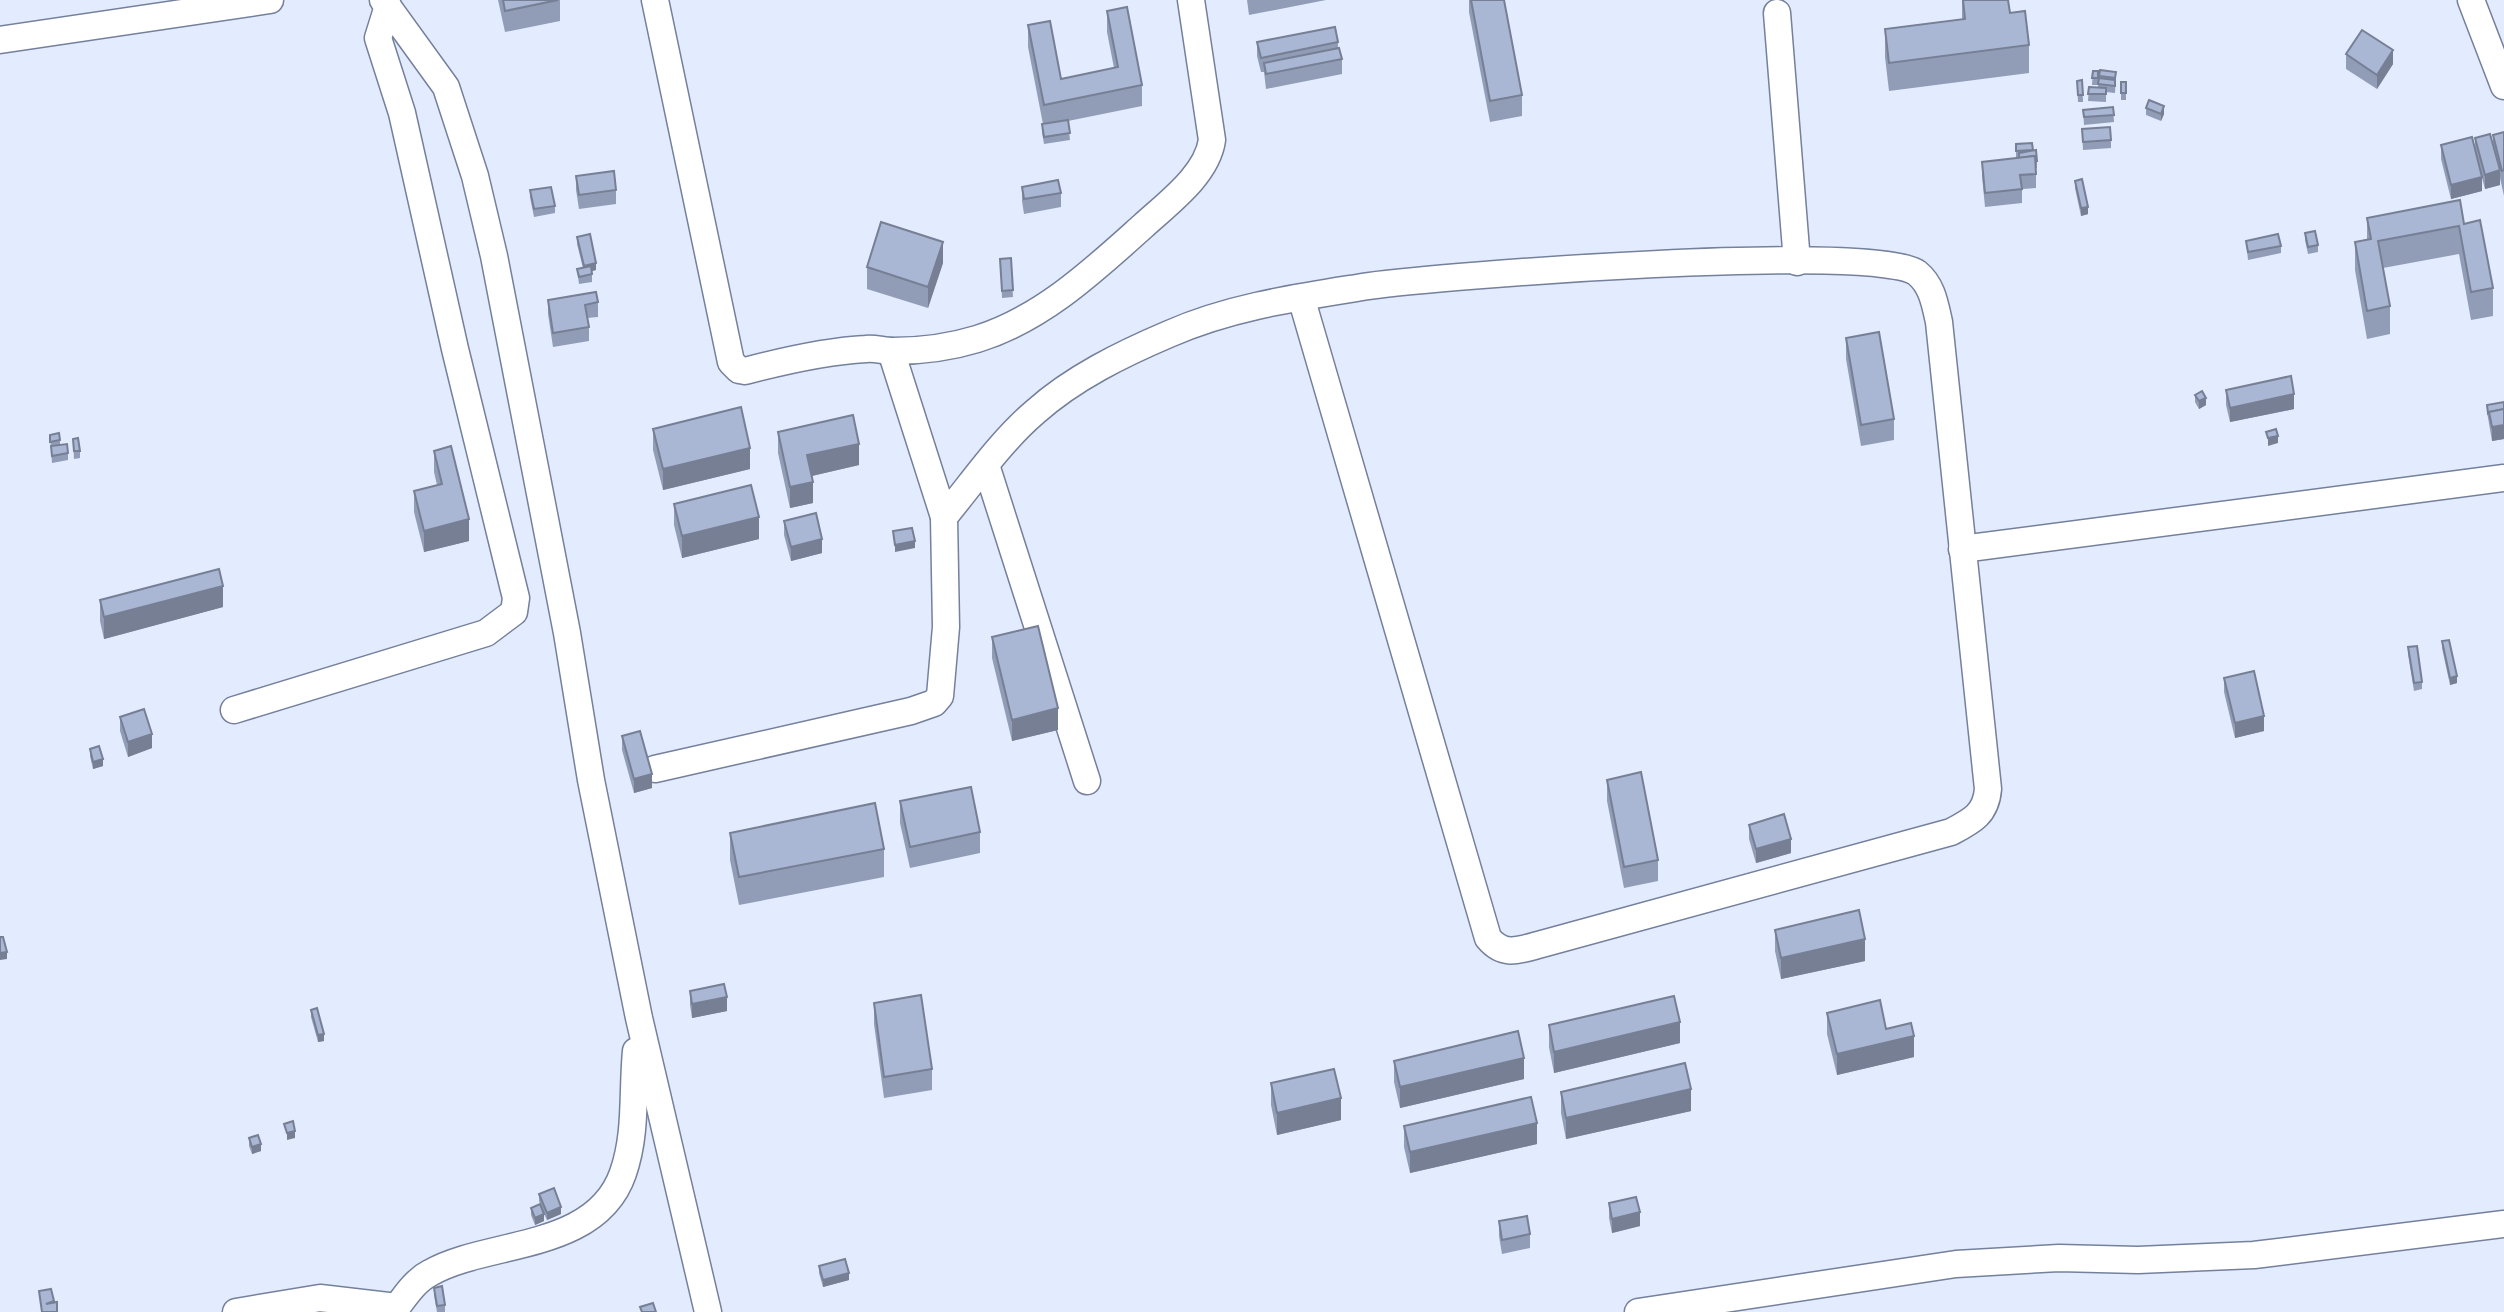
<svg xmlns="http://www.w3.org/2000/svg" width="2504" height="1312" font-family="'Playfair Display',serif">
<style>
.lines{fill:none;stroke-linecap:round;stroke-linejoin:round}
.minor-casing{stroke:#74809c;stroke-width:29}
.minor{stroke:#fff;stroke-width:26}
.wall{fill:#919db6}
.shaded-wall{fill:#767f94}
.building{fill:#a9b6d4;stroke:#767f94;stroke-width:2}
</style>
<rect width="100%" height="100%" fill="#e3ebfe"/>
<g class="lines">
<defs>
<g id="minor">
<polyline points="383,0 446,87 475,176 494,256 567,633 591,780 639,1018 708,1312"/>
<path d="M655,0L731,362L739,370L745,371C783,361 827,351 866,349C875,348 884,351 893,351C920,351 951,347 977,339C1042,319 1094,270 1143,226C1168,203 1207,175 1212,140L1191,0"/>
<polyline points="2471,0 2504,86"/>
<polyline points="1777,13 1797,262"/>
<polyline points="0,40 270,0"/>
<polyline points="986,465 1087,781"/>
<path d="M944,517C973,482 1000,442 1035,412C1073,378 1122,354 1169,334C1232,306 1301,297 1369,286C1439,276 1878,242 1917,273C1932,285 1935,304 1939,322L1988,789C1986,814 1972,821 1951,832L1538,945C1517,951 1503,956 1488,938L1301,297"/>
<polyline points="1962,549 2504,478"/>
<polyline points="234,710 486,633 514,612 516,598 455,349 402,113 378,38 388,6"/>
<polyline points="655,769 911,711 934,703 940,696 946,627 944,517 891,351"/>
<path d="M397,1307C406,1295 416,1280 430,1273C487,1240 596,1252 623,1173C637,1133 632,1092 636,1051"/>
<polyline points="236,1312 320,1298 397,1307"/>
<polyline points="1638,1312 1956,1264 2059,1258 2138,1260 2254,1255 2504,1224"/>
</g>
</defs>
<use href="#minor" class="minor-casing"/>
<use href="#minor" class="minor"/>
</g>
<g class="wall">
<polygon points="498,0 560,0 560,21 505,32"/>
<polygon points="1247,0 1326,0 1249,15"/>
<polygon points="1469,0 1504,0 1522,95 1522,116 1490,122 1469,12"/>
<polygon points="1962,0 2008,0 2010,13 2029,45 2029,73 1889,91 1885,57 1885,29 1962,19"/>
<polygon points="1107,11 1142,85 1142,106 1068,121 1070,140 1044,144 1042,132 1042,124 1043,124 1028,47 1028,25 1061,79 1114,68 1107,32"/>
<polygon points="1257,42 1338,42 1338,48 1342,59 1342,74 1266,89 1264,72 1261,72 1257,56"/>
<polygon points="2346,54 2393,64 2377,89 2346,69"/>
<polygon points="2100,70 2116,72 2115,93 2106,92 2106,102 2088,101 2089,87 2098,87 2098,85 2092,85 2093,71 2098,71 2098,83"/>
<polygon points="2082,80 2083,102 2078,102 2077,81"/>
<rect x="2121" y="82" width="5" height="18"/>
<polygon points="2113,107 2114,122 2084,125 2083,110"/>
<polygon points="2146,108 2164,114 2161,121 2146,115"/>
<polygon points="2082,129 2111,140 2111,148 2083,150"/>
<polygon points="2504,132 2504,196 2500,178 2500,185 2485,189 2482,178 2482,191 2451,199 2441,159 2441,145 2475,147 2475,138 2493,144 2493,135"/>
<polygon points="2032,143 2033,151 2037,161 2037,168 2036,168 2036,188 2022,189 2022,203 1985,207 1982,176 1982,162 2016,158 2016,144"/>
<polygon points="576,176 616,190 616,204 579,209 576,190"/>
<polygon points="2075,181 2088,214 2081,216 2075,188"/>
<polygon points="1022,187 1061,193 1061,207 1024,214 1022,201"/>
<polygon points="530,190 555,206 555,213 534,217 530,197"/>
<polygon points="2367,218 2464,224 2493,288 2493,316 2471,320 2459,254 2383,268 2390,306 2390,334 2367,339 2355,270 2355,242 2367,239"/>
<polygon points="2305,233 2318,245 2318,252 2308,254 2305,240"/>
<polygon points="577,237 596,270 592,271 592,282 579,284 577,269 583,268 577,244"/>
<polygon points="2246,241 2281,246 2281,253 2248,260"/>
<polygon points="1011,258 1013,297 1002,298 1000,259"/>
<polygon points="943,263 928,308 867,289 867,267"/>
<polygon points="548,300 598,302 598,317 587,318 589,327 589,341 553,347 548,314"/>
<polygon points="1846,338 1894,419 1894,440 1861,446 1846,359"/>
<polygon points="2226,390 2294,409 2230,422 2226,405"/>
<polygon points="2195,395 2206,405 2199,409 2195,402"/>
<polygon points="2504,402 2504,439 2492,441 2487,412 2487,405"/>
<polygon points="653,429 750,469 663,490 653,450"/>
<polygon points="778,432 859,465 812,476 813,503 790,508 778,453"/>
<polygon points="50,435 60,440 60,445 68,453 68,460 52,463"/>
<polygon points="73,439 80,451 80,458 74,459"/>
<polygon points="434,451 469,541 424,552 414,512 414,491 437,485 434,472"/>
<polygon points="674,504 759,539 682,558 674,525"/>
<polygon points="784,521 822,553 791,561 784,535"/>
<polygon points="100,600 223,607 104,639 100,621"/>
<polygon points="992,637 1058,730 1012,741 992,658"/>
<polygon points="2442,641 2457,683 2450,685 2442,648"/>
<polygon points="2408,647 2422,682 2422,689 2414,691 2408,654"/>
<polygon points="2224,678 2264,731 2235,738 2224,692"/>
<polygon points="120,717 152,748 128,757 120,731"/>
<polygon points="622,736 652,788 634,793 622,750"/>
<polygon points="90,749 103,766 93,769 90,756"/>
<polygon points="1607,780 1658,860 1658,881 1624,888 1607,801"/>
<polygon points="900,801 980,832 980,853 910,868 900,823"/>
<polygon points="1749,825 1791,853 1756,863 1749,839"/>
<polygon points="730,833 884,849 884,877 739,905 730,860"/>
<polygon points="1775,930 1865,961 1781,979 1775,951"/>
<polygon points="690,991 727,1011 692,1018 690,1005"/>
<polygon points="874,1003 932,1069 932,1090 884,1098 874,1024"/>
<polygon points="311,1010 324,1041 318,1042 311,1017"/>
<polygon points="1827,1013 1886,1029 1914,1057 1837,1075 1827,1034"/>
<polygon points="1549,1025 1680,1043 1554,1073 1549,1047"/>
<polygon points="1394,1061 1524,1079 1400,1108 1394,1082"/>
<polygon points="1271,1083 1341,1120 1277,1135 1271,1105"/>
<polygon points="1561,1092 1691,1111 1566,1139 1561,1113"/>
<polygon points="1404,1126 1537,1144 1410,1173 1404,1147"/>
<polygon points="249,1138 261,1151 252,1154 249,1146"/>
<polygon points="539,1194 561,1214 547,1220 544,1214 544,1221 535,1225 531,1215 531,1208 543,1211 539,1201"/>
<polygon points="1609,1203 1640,1226 1612,1233 1609,1218"/>
<polygon points="1499,1221 1530,1234 1530,1248 1502,1254 1499,1236"/>
<polygon points="819,1266 849,1280 823,1287 819,1273"/>
<polygon points="434,1288 445,1305 445,1312 437,1312 434,1295"/>
</g>
<g class="shaded-wall">
<polygon points="2393,50 2393,64 2377,89 2377,75"/>
<polygon points="2164,106 2164,114 2161,121 2161,114"/>
<polygon points="2500,170 2500,185 2485,189 2485,175"/>
<polygon points="2482,177 2482,191 2451,199 2451,185"/>
<polygon points="2088,207 2088,214 2081,216 2081,208"/>
<polygon points="943,242 943,263 928,308 928,287"/>
<polygon points="596,263 596,270 584,273 584,266"/>
<polygon points="2294,394 2294,409 2230,422 2230,408"/>
<polygon points="2206,398 2206,405 2199,409 2199,401"/>
<polygon points="2504,425 2504,439 2492,441 2492,427"/>
<polygon points="2278,436 2278,443 2268,446 2268,438"/>
<polygon points="859,444 859,465 807,477 807,455"/>
<polygon points="750,448 750,469 663,490 663,469"/>
<polygon points="813,482 813,503 790,508 790,487"/>
<polygon points="759,517 759,539 682,558 682,536"/>
<polygon points="469,519 469,541 424,552 424,531"/>
<polygon points="822,539 822,553 791,561 791,547"/>
<polygon points="915,541 915,548 895,552 895,545"/>
<polygon points="223,586 223,607 104,639 104,617"/>
<polygon points="2457,676 2457,683 2450,685 2450,678"/>
<polygon points="1058,708 1058,730 1012,741 1012,720"/>
<polygon points="2264,716 2264,731 2235,738 2235,723"/>
<polygon points="152,734 152,748 128,757 128,742"/>
<polygon points="103,759 103,766 93,769 93,762"/>
<polygon points="652,774 652,788 634,793 634,779"/>
<polygon points="1791,839 1791,853 1756,863 1756,849"/>
<polygon points="1865,939 1865,961 1781,979 1781,958"/>
<polygon points="7,952 7,959 0,960 0,953"/>
<polygon points="727,997 727,1011 692,1018 692,1004"/>
<polygon points="1680,1022 1680,1043 1554,1073 1554,1052"/>
<polygon points="324,1034 324,1041 318,1042 318,1035"/>
<polygon points="1914,1036 1914,1057 1837,1075 1837,1054"/>
<polygon points="1524,1058 1524,1079 1400,1108 1400,1087"/>
<polygon points="1691,1089 1691,1111 1566,1139 1566,1118"/>
<polygon points="1341,1098 1341,1120 1277,1135 1277,1113"/>
<polygon points="1537,1123 1537,1144 1410,1173 1410,1152"/>
<polygon points="295,1131 295,1138 287,1140 287,1133"/>
<polygon points="261,1144 261,1151 252,1154 252,1147"/>
<polygon points="561,1207 561,1214 547,1220 547,1213"/>
<polygon points="1640,1212 1640,1226 1612,1233 1612,1219"/>
<polygon points="544,1214 544,1221 535,1225 535,1218"/>
<polygon points="849,1273 849,1280 823,1287 823,1280"/>
</g>
<g class="building">
<polygon points="503,0 558,0 505,11"/>
<polygon points="1471,0 1504,0 1522,95 1490,101"/>
<polygon points="1963,0 2008,0 2010,13 2025,11 2029,45 1889,63 1885,29 1965,19"/>
<polygon points="1127,7 1142,85 1044,105 1028,25 1050,21 1061,79 1118,67 1107,11"/>
<polygon points="1335,27 1338,42 1261,58 1257,42"/>
<polygon points="2362,30 2393,50 2377,75 2346,54"/>
<polygon points="1339,48 1342,59 1266,74 1264,63"/>
<polygon points="2100,70 2116,72 2115,78 2099,76"/>
<polygon points="2093,71 2098,71 2098,78 2092,78"/>
<polygon points="2099,78 2115,80 2115,86 2098,84"/>
<polygon points="2082,80 2083,95 2078,95 2077,81"/>
<rect x="2121" y="82" width="5" height="11"/>
<polygon points="2089,87 2106,88 2106,94 2088,94"/>
<polygon points="2149,100 2164,106 2161,114 2146,108"/>
<polygon points="2113,107 2114,115 2084,117 2083,110"/>
<polygon points="1068,120 1070,133 1044,137 1042,124"/>
<polygon points="2110,127 2111,140 2083,142 2082,129"/>
<polygon points="2504,132 2504,170 2502,171 2493,135"/>
<polygon points="2490,134 2500,170 2485,175 2475,138"/>
<polygon points="2472,137 2482,177 2451,185 2441,145"/>
<polygon points="2032,143 2033,150 2016,151 2016,144"/>
<polygon points="2036,150 2037,161 2035,161 2035,156 2019,158 2019,153"/>
<polygon points="2035,156 2036,174 2020,175 2022,189 1985,193 1982,162"/>
<polygon points="614,171 616,190 579,195 576,176"/>
<polygon points="2082,179 2088,207 2081,208 2075,181"/>
<polygon points="1058,180 1061,193 1024,199 1022,187"/>
<polygon points="551,187 555,206 534,209 530,190"/>
<polygon points="2460,200 2464,224 2480,220 2493,288 2471,292 2459,226 2378,241 2390,306 2367,311 2355,242 2371,239 2367,218"/>
<polygon points="881,222 943,242 928,287 867,267"/>
<polygon points="2315,231 2318,245 2308,247 2305,233"/>
<polygon points="590,234 596,263 584,266 577,237"/>
<polygon points="2278,234 2281,246 2248,252 2246,241"/>
<polygon points="1011,258 1013,290 1002,291 1000,259"/>
<polygon points="591,266 592,274 579,277 577,269"/>
<polygon points="596,292 598,302 585,305 589,327 553,333 548,300"/>
<polygon points="1879,332 1894,419 1861,425 1846,338"/>
<polygon points="2291,376 2294,394 2230,408 2226,390"/>
<polygon points="2202,391 2206,398 2199,401 2195,395"/>
<polygon points="2504,402 2504,409 2489,412 2488,413 2487,405"/>
<polygon points="741,407 750,448 663,469 653,429"/>
<polygon points="2504,409 2504,425 2492,427 2489,412"/>
<polygon points="853,415 859,444 807,455 813,482 790,487 778,432"/>
<polygon points="2276,429 2278,436 2268,438 2266,432"/>
<polygon points="59,433 60,440 50,442 50,435"/>
<polygon points="78,438 80,451 74,451 73,439"/>
<polygon points="67,444 68,453 52,456 51,446"/>
<polygon points="451,446 469,519 424,531 414,491 442,484 434,451"/>
<polygon points="751,485 759,517 682,536 674,504"/>
<polygon points="816,513 822,539 791,547 784,521"/>
<polygon points="912,528 915,541 895,545 893,531"/>
<polygon points="219,569 223,586 104,617 100,600"/>
<polygon points="1038,626 1058,708 1012,720 992,637"/>
<polygon points="2449,640 2457,676 2450,678 2442,641"/>
<polygon points="2417,646 2422,682 2414,683 2408,647"/>
<polygon points="2254,671 2264,716 2235,723 2224,678"/>
<polygon points="144,709 152,734 128,742 120,717"/>
<polygon points="640,731 652,774 634,779 622,736"/>
<polygon points="99,746 103,759 93,762 90,749"/>
<polygon points="1641,772 1658,860 1624,867 1607,780"/>
<polygon points="971,787 980,832 910,847 900,801"/>
<polygon points="875,803 884,849 739,877 730,833"/>
<polygon points="1784,814 1791,839 1756,849 1749,825"/>
<polygon points="1859,910 1865,939 1781,958 1775,930"/>
<polygon points="0,937 3,937 7,952 0,953"/>
<polygon points="724,984 727,997 692,1004 690,991"/>
<polygon points="921,995 932,1069 884,1077 874,1003"/>
<polygon points="1674,996 1680,1022 1554,1052 1549,1025"/>
<polygon points="1880,1000 1886,1029 1911,1023 1914,1036 1837,1054 1827,1013"/>
<polygon points="317,1008 324,1034 318,1035 311,1010"/>
<polygon points="1518,1031 1524,1058 1400,1087 1394,1061"/>
<polygon points="1685,1063 1691,1089 1566,1118 1561,1092"/>
<polygon points="1334,1069 1341,1098 1277,1113 1271,1083"/>
<polygon points="1531,1097 1537,1123 1410,1152 1404,1126"/>
<polygon points="293,1121 295,1131 287,1133 284,1124"/>
<polygon points="258,1135 261,1144 252,1147 249,1138"/>
<polygon points="554,1188 561,1207 547,1213 539,1194"/>
<polygon points="1636,1197 1640,1212 1612,1219 1609,1203"/>
<polygon points="540,1204 544,1214 535,1218 531,1208"/>
<polygon points="1527,1216 1530,1234 1502,1240 1499,1221"/>
<polygon points="845,1259 849,1273 823,1280 819,1266"/>
<polygon points="442,1286 445,1305 437,1306 434,1288"/>
<polygon points="51,1289 54,1301 46,1304 57,1302 57,1312 42,1312 39,1291"/>
<polygon points="653,1303 656,1312 642,1312 640,1307"/>
</g>
</svg>
